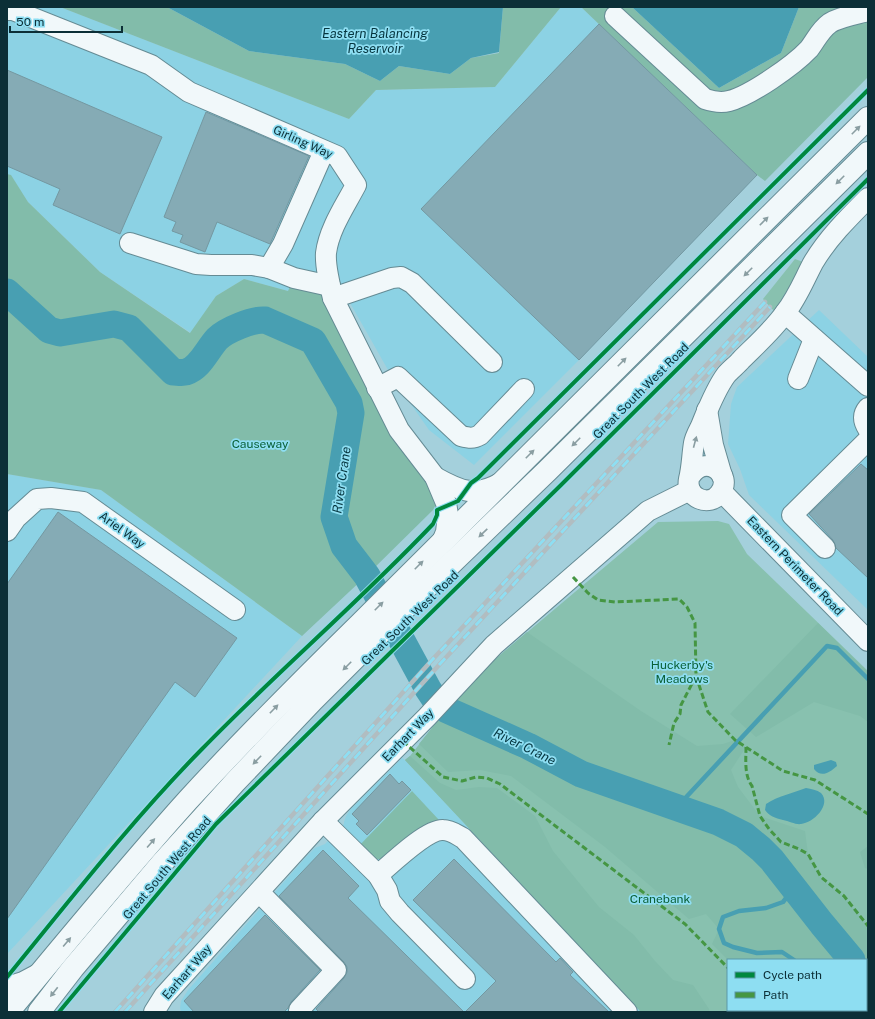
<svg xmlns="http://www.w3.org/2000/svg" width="875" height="1019" font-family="'Public Sans',sans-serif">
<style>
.built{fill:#8cd2e4}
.green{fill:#88c1af;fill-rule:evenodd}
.forest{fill:#82bcaa}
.water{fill:#489fb2}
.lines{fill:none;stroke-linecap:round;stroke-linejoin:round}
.stream{stroke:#489fb2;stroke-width:4.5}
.river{stroke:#489fb2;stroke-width:27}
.building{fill:#85abb5;stroke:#7498a1}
.minor-casing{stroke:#658b94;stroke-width:22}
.highway-casing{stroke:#658b94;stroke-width:24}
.minor{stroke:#f1f8fa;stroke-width:20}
.highway{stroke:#f1f8fa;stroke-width:22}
.rail-casing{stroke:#b1bdc1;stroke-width:4.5}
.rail{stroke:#8edef2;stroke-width:3;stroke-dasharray:9;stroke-linecap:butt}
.quiet{stroke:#459643;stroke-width:3;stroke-dasharray:6 3;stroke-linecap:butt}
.cycleway-casing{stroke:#8edef2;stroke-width:6}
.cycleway{stroke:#00873e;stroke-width:4}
.oneway{fill:#8a9ea2}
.labels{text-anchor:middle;stroke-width:3.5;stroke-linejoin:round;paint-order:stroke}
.street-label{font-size:12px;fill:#0c2f37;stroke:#8edef2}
.park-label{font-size:12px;fill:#0b6037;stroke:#8edef2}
.water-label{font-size:13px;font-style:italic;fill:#05353f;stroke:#8edef2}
</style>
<rect width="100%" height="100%" fill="#a4d0dc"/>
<g class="built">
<polygon points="7,7 60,7 349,119 376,90 495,87 561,7 581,7 757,175 579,360 474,465 429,430 392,377 345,294 288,291 244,279 216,296 191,333 100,272 28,202 11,176 7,174"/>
<polygon points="819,310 868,357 868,610 749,495 740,469 728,444 731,404 737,387"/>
<polygon points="7,474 101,490 302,636 7,954"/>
<polygon points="402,758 405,760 641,1012 181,1012 180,1008 181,1001 188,990 306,857 315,848 325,844 344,824 344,822 346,816 350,810"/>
</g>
<g class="green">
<polygon points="795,259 803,262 790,286 774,311 763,299"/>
<path d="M718,521L729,524L747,554L868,671V1012H641L405,760L410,756L451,704L486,667L658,522ZM728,960H866V1010H728Z"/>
</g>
<g class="forest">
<polygon points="60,7 167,7 249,51 345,64 380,81 399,66 450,74 471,58 499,53 503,7 561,7 495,87 376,90 349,119"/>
<polygon points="581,7 632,7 719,88 781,53 799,7 868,7 868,77 765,181 757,175"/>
<polygon points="7,174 11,175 28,202 100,272 190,333 216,296 244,279 288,291 294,278 330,286 442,493 433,510 365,577 302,636 101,490 7,474"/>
<polygon points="818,623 868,672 868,722 860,716 814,702 756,737 730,714"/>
<polygon points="527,632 641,711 697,746 723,744 735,740 746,747 731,770 738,787 760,816 805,831 808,854 821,877 844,896 868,926 868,1012 769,1012 768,1010 866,1010 866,960 728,960 712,944 719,929 706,914 689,919 605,847 511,776 480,770 448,772 419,744 451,704 486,667"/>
<polygon points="410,756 440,783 456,790 479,787 497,788 535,816 553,851 599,907 634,935 655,961 673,980 693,985 709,1009 710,1012 641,1012 405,760"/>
<polygon points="412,791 439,820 429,825 390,858 369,860 357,848"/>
<polygon points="868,846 868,869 865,868 860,852"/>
</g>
<g class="water">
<polygon points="167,7 503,7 499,52 471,58 450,74 399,66 380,81 345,64 249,51"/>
<polygon points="632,7 799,7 781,53 719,88"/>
<path d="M831,760L836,762L837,766C829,773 821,778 814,769V765Z"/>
<path d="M806,788C811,789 817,790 821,793C832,805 813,823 801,824C796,825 789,821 783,820C775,818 769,816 765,810L766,804C778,796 793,793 806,788Z"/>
</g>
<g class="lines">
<g class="stream">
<polyline points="676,808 827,646 837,648 868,679"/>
<polyline points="794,960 782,952 757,953 733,947 724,943 719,929 723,917 739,911 766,908 783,902 794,888"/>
<polyline points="819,1012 819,1010"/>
</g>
<g class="river">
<path d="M7,292L49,330L60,333L114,324L129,328L173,372C177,372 182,373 186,372C200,368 207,350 217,339C226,330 253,319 265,320L313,341L349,403L351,413L334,517L344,546L367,576L428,689L436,701L447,710L528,746L581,774L718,822L744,835L761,849L772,860L822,924L852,960"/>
<polyline points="866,976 868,978"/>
</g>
</g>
<g class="building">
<polygon points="599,24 757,175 579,360 421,209"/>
<polygon points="7,70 162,137 120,234 53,205 60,189 7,166"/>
<polygon points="206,112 309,156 270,244 217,222 205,252 180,242 183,235 172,231 176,222 164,217"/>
<polygon points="861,464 868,470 868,578 836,548 833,540 809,514"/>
<polygon points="58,512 237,638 195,697 175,682 7,919 7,584"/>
<polygon points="390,774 399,784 402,781 411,790 367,835 356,824 359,821 352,814"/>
<polygon points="323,850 359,886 348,898 464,1012 319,1012 316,1009 344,978 347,972 347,967 344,962 279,896"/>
<polygon points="454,859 556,962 560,958 573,972 570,975 609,1012 465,1012 496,981 413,900"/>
<polygon points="265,915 320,970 291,1002 288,1008 284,1012 194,1012 184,1001"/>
</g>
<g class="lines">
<defs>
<g id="minor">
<path d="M7,10H13L151,65L189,92L337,156L356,185C345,206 329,229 326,253C325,264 330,287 333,298L399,430L435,477L446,503L448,515L446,532L442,542"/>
<path d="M615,16L705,99C714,102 721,103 729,101C750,96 794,65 809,49C816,40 820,30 830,23C839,17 857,14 868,11"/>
<polyline points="130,243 196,264 211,265 252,265 269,268 294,278 330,286"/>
<polyline points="269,268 283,244 324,151"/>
<polyline points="333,298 392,278 401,277 412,283 492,362"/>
<polyline points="785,313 868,386"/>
<polyline points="798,379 814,339"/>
<path d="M377,388L398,377L461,436C469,438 473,439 480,435L524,389"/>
<path d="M868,408C862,415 863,421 868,429"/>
<polyline points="707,410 713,445 722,476"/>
<path d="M691,475C706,454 734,474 720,493C710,508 685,498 689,479C692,467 692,455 694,443C695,437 698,432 701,426C708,409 715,390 726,375C731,369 737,365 741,360C756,345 773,330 785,313C797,298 804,280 813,263C827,239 848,218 868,198"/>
<path d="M435,477C460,491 475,498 502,482"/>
<polyline points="722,492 868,641"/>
<polyline points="7,531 16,518 37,499 51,498 83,502 235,610"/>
<polyline points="825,548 792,515 868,440"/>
<polyline points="323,821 378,875 387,890 390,901 400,913 465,979"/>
<path d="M378,875C391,864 427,829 443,830C451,830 457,835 463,838L627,1012"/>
<polyline points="259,892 336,970 299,1010 301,1012"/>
<polyline points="7,987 23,982 40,973"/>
<polyline points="154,1012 164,996 323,821 427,717 494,645 648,511 690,490"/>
</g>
<g id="highway">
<path d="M8,1012C67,941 126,869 188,800C244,739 302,681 361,623L868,118"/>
<polyline points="39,1012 73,968 162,863 235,782 313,700 406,607 547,471 868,153"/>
</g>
</defs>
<use href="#minor" class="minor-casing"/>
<use href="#highway" class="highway-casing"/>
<use href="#minor" class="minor"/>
<use href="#highway" class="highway"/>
<defs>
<g id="rail">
<polyline points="115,1012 433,659 765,302"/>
<polyline points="125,1012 439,665 770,307"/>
</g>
</defs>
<use href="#rail" class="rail-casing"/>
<use href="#rail" class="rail"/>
<g class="quiet">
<polyline points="573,577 588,593 598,600 615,602 679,599 687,607 695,623 696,676 681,705 680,714 674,723 669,745"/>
<polyline points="696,676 708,712 735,740 783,771 815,780 868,814"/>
<polyline points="403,741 443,777 462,781 476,777 487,778 500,784 685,924 728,968"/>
<path d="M746,747C746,760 744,775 752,786L760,816L769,829L781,842L799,849L808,854L821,877L844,896L868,926"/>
<polyline points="762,1010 764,1012"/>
</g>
<defs>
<g id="cycleway">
<path d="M7,977C70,900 132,820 202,749C277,672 359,602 433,524L437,515V510L458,501L471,483L478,478L868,90"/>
<polyline points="59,1012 216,824 561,485 868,179"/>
</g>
</defs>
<use href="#cycleway" class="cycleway-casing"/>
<use href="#cycleway" class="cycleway"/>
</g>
<defs><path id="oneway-solid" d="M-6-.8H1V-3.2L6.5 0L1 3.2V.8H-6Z"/></defs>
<g class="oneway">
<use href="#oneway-solid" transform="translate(856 130) rotate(-45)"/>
<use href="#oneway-solid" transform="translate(840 180) rotate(135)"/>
<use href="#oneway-solid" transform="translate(764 221) rotate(-45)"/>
<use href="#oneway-solid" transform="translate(748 272) rotate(135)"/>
<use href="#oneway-solid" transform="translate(622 362) rotate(-45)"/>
<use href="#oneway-solid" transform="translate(576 442) rotate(135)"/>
<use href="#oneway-solid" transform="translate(695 442) rotate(-75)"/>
<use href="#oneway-solid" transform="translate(530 454) rotate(-45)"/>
<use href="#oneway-solid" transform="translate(483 533) rotate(136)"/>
<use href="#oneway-solid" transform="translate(419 565) rotate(-45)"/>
<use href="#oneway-solid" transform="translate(379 606) rotate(-45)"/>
<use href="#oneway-solid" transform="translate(347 666) rotate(135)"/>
<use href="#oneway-solid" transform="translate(274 709) rotate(-46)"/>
<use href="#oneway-solid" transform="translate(257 760) rotate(134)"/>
<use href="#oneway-solid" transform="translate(151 843) rotate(-49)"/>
<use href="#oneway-solid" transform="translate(67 942) rotate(-50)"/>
<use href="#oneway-solid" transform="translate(54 992) rotate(128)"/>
</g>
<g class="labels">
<g class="street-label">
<text transform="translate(303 142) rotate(24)" y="4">Girling Way</text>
<text transform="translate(641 391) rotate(-45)" y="4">Great South West Road</text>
<text transform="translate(122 530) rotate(36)" y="4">Ariel Way</text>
<text transform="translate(795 566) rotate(46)" y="4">Eastern Perimeter Road</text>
<text transform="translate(410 618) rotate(-44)" y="4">Great South West Road</text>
<text transform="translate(408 735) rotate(-46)" y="4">Earhart Way</text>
<text transform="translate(167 868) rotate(-50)" y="4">Great South West Road</text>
<text transform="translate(187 972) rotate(-49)" y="4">Earhart Way</text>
</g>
<g class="park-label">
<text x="260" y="448">Causeway</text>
<text x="682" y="669">Huckerby's<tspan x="682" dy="14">Meadows</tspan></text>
<text x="660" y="903">Cranebank</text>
</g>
<g class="water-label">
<text x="375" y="38">Eastern Balancing<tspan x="375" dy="15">Reservoir</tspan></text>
<text transform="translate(341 480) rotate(-82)" y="5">River Crane</text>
<text transform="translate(525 746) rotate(26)" y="5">River Crane</text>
</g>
</g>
<rect width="875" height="1019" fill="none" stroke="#0c2f37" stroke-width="16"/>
<rect x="727" y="959" width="140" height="52" fill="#8edef2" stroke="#5a98a7"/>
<rect x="735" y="972" width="20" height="6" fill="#00873e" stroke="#5a98a7"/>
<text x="763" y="979" font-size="12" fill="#0c2f37">Cycle path</text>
<rect x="735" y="992" width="20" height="6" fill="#459643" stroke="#5a98a7"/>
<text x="763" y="999" font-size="12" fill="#0c2f37">Path</text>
<path d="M10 26v6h112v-6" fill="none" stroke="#0c2f37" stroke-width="2"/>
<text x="16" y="26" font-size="12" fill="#0c2f37" stroke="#8edef2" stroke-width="3" paint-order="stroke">50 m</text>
</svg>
